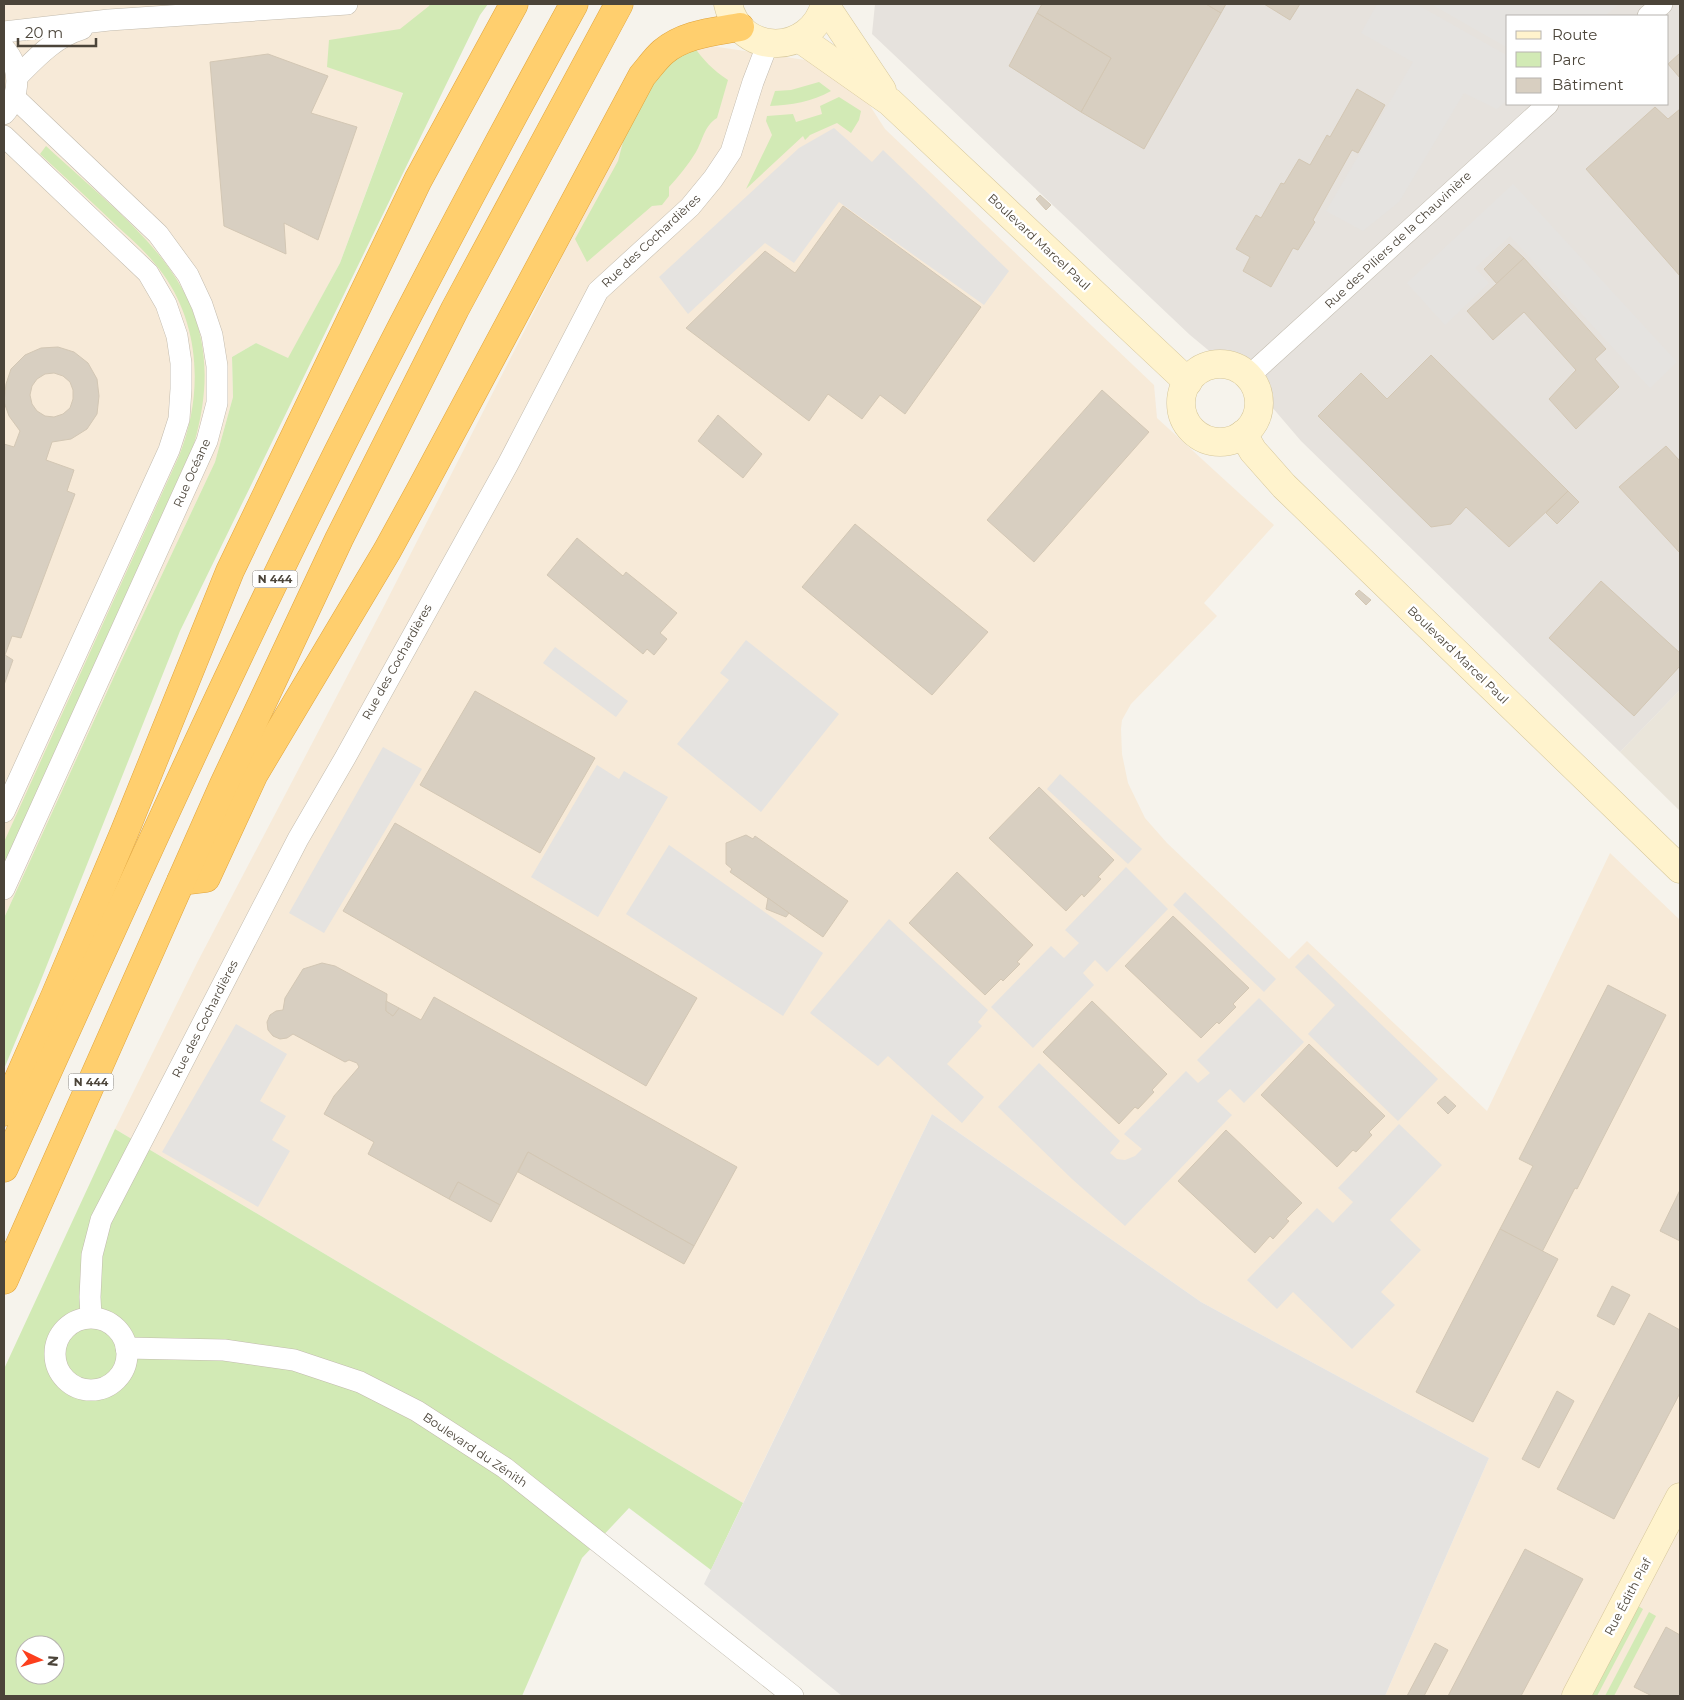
<svg xmlns="http://www.w3.org/2000/svg" width="1684" height="1700" font-family="Montserrat,sans-serif">
<style>
.residential{fill:#eae5da}
.commercial{fill:#f7ead8}
.industrial{fill:#e6e2dd;fill-rule:evenodd}
.green{fill:#d2eab5;fill-rule:evenodd}
.parking{fill:#e5e3e0}
.building{fill:#d8cfc1;stroke:#d3c7b4;fill-rule:evenodd}
.lines{fill:none;stroke-linecap:round;stroke-linejoin:round}
.street-casing{stroke:#c2bbae;stroke-width:22}
.secondary-casing{stroke:#d6c79b;stroke-width:29}
.highway-casing{stroke:#e0a43c;stroke-width:29}
.street{stroke:#fff;stroke-width:21}
.secondary{stroke:#fff3cd;stroke-width:28}
.highway{stroke:#ffcf6e;stroke-width:28}
.labels{text-anchor:middle;stroke-width:5;stroke-linejoin:round;paint-order:stroke}
.shield{fill:#fff;stroke:#817c74;stroke-width:1}
.shield-label{font-size:11px;font-weight:bold;fill:#4b4439}
.street-label{font-size:12px;fill:#4b4439;stroke:#fff}
</style>
<rect width="100%" height="100%" fill="#f6f3ec"/>
<polygon class="residential" points="1680,690 1680,811 1620,752"/>
<g class="commercial">
<polygon points="4,4 439,4 403,92 340,263 288,359 256,343 232,357 233,397 215,462 117,670 4,918"/>
<polygon points="686,45 711,46 812,61 865,98 885,129 1154,385 1157,418 1274,525 1204,603 1217,616 1131,704 1122,720 1121,729 1122,754 1128,783 1145,818 1167,843 1289,959 1307,941 1487,1111 1610,853 1680,920 1680,1696 1385,1696 1489,1458 1201,1302 932,1114 743,1503 115,1129 198,961 383,608 558,265 635,95"/>
</g>
<path class="industrial" d="M875,4H1680V690L1620,752L1301,441L1260,393L1190,335L872,34ZM1508,16H1668V104H1508Z"/>
<g class="green">
<polygon points="430,4 488,4 480,15 180,631 39,985 4,1069 4,918 117,670 215,462 233,397 232,357 256,343 288,358 340,263 403,93 327,67 329,40 400,29 429,6"/>
<path d="M693,45C703,60 713,70 728,80L717,118C704,126 703,140 696,152C688,165 679,176 669,187V196L662,205L652,206L587,262L575,239L618,161L629,119L652,79Z"/>
<path d="M819,82L831,91C812,102 791,105 770,106L775,91L791,90Z"/>
<polygon points="839,97 861,111 859,120 851,133 837,123 810,135 805,140 803,136 746,189 772,135 766,121 767,116 793,114 796,122 822,114 820,106"/>
<path d="M46,146C142,235 237,295 194,444L4,865V842L179,456C203,396 201,327 163,274C150,256 134,241 118,227C92,202 66,178 40,154Z"/>
<path d="M115,1129L743,1503L711,1570L629,1508L582,1558L522,1696H4V1369ZM25,1645H55V1675H25Z"/>
<polygon points="1638,1606 1643,1609 1597,1696 1590,1696"/>
<polygon points="1649,1612 1656,1616 1614,1696 1605,1696"/>
</g>
<g class="parking">
<polygon points="1377,4 1416,4 1508,56 1508,100 1497,109 1464,93 1399,202 1363,231 1326,211 1413,62 1361,33"/>
<polygon points="1431,4 1619,4 1605,16 1508,16 1508,48"/>
<polygon points="834,128 872,162 883,150 1009,271 984,305 839,202 794,263 765,243 688,314 659,277 799,148"/>
<polygon points="1513,184 1677,362 1650,388 1510,236 1475,268 1489,283 1445,325 1407,283"/>
<polygon points="746,640 839,714 761,812 677,744 729,680 720,673"/>
<polygon points="555,647 628,701 616,717 543,663"/>
<polygon points="383,747 422,769 324,933 289,913"/>
<polygon points="597,765 619,779 624,771 668,797 598,917 531,877"/>
<polygon points="1060,774 1142,849 1128,864 1047,789"/>
<polygon points="669,845 823,953 783,1016 626,914"/>
<polygon points="1126,867 1168,909 1107,972 1095,960 1083,973 1094,985 1033,1048 991,1007 1051,946 1064,958 1079,943 1065,930"/>
<polygon points="1185,892 1276,979 1264,992 1173,905"/>
<polygon points="889,919 988,1010 978,1022 982,1026 947,1064 984,1097 962,1123 888,1056 878,1066 810,1013"/>
<polygon points="1308,954 1438,1079 1398,1121 1308,1034 1335,1005 1295,967"/>
<polygon points="1259,998 1304,1042 1244,1103 1230,1089 1217,1101 1232,1115 1125,1226 1072,1179 998,1107 1039,1063 1120,1141 1110,1153 1117,1159 1125,1160 1135,1156 1142,1149 1124,1134 1186,1071 1198,1083 1210,1073 1197,1060"/>
<polygon points="236,1024 287,1054 260,1101 286,1116 272,1140 290,1151 258,1207 162,1152"/>
<polygon points="932,1114 1201,1302 1489,1458 1385,1696 842,1696 704,1584"/>
<polygon points="1399,1124 1442,1165 1390,1220 1421,1250 1381,1292 1395,1305 1352,1349 1293,1292 1277,1309 1247,1280 1317,1208 1333,1223 1353,1202 1338,1188"/>
</g>
<g class="building">
<polygon points="1042,4 1206,4 1221,13 1144,149 1081,112 1111,58 1037,13"/>
<polygon points="1206,4 1226,4 1221,13"/>
<polygon points="1264,4 1300,4 1290,20"/>
<polygon points="1037,13 1111,58 1081,112 1009,66"/>
<polygon points="1680,53 1680,78 1668,64"/>
<polygon points="268,54 328,76 311,113 357,127 318,240 284,223 286,254 224,226 210,62"/>
<polygon points="1357,89 1385,105 1358,153 1352,150 1313,220 1315,222 1298,250 1293,248 1271,287 1243,271 1250,257 1236,249 1256,215 1261,218 1281,183 1284,184 1299,159 1310,165 1327,135 1330,137"/>
<polygon points="1655,107 1668,119 1680,109 1680,276 1586,169"/>
<polygon points="1040,195 1051,205 1046,210 1036,199"/>
<polygon points="843,206 981,307 905,414 880,395 862,419 828,394 809,421 686,328 765,251 795,273"/>
<polygon points="1509,244 1524,258 1497,284 1484,269"/>
<polygon points="1524,258 1606,349 1595,359 1619,387 1576,429 1549,399 1576,370 1524,312 1493,340 1467,311"/>
<path d="M58,347L74,352L88,363L97,379L99,396L97,414L87,429L71,439L52,442L46,460L74,470L67,491L75,494L21,638L12,636L5,655L13,660L4,685V444L14,447L20,431L9,416L4,402L6,384L11,369L25,355L41,348ZM54,373L63,376L70,382L73,390V399L70,408L63,414L54,417L45,416L37,411L32,404L30,395L32,386L37,379L45,374Z"/>
<polygon points="1431,355 1568,491 1509,547 1466,507 1451,524 1431,527 1318,416 1361,373 1387,399"/>
<polygon points="1102,390 1149,432 1034,562 987,520"/>
<polygon points="718,415 762,454 743,478 698,441"/>
<polygon points="1666,446 1680,461 1680,553 1619,487"/>
<polygon points="1568,491 1579,502 1557,524 1546,513"/>
<polygon points="855,524 988,632 932,695 802,587"/>
<polygon points="577,538 623,576 626,572 677,613 660,633 667,639 654,655 647,649 643,654 547,575"/>
<polygon points="1601,581 1680,653 1680,666 1634,716 1549,638"/>
<polygon points="1359,590 1371,600 1366,605 1355,594"/>
<polygon points="475,691 595,758 540,853 420,785"/>
<polygon points="1039,787 1114,860 1098,877 1101,879 1084,897 1082,894 1066,911 989,838"/>
<polygon points="395,823 697,998 646,1086 343,911"/>
<polygon points="746,835 753,839 755,836 848,901 823,937 730,872 732,869 726,864 726,843"/>
<polygon points="957,872 1033,945 1017,962 1020,964 1003,981 1001,979 985,995 909,923"/>
<polygon points="768,898 789,913 786,917 766,909"/>
<polygon points="1173,916 1249,988 1233,1004 1236,1007 1219,1024 1217,1022 1201,1038 1125,966"/>
<polygon points="322,963 335,966 387,994 386,1011 393,1016 399,1008 421,1020 434,997 737,1167 694,1246 528,1152 500,1205 458,1182 449,1199 368,1154 374,1142 324,1114 334,1096 359,1067 357,1063 349,1060 345,1062 293,1034 287,1038 280,1039 273,1036 268,1030 267,1022 270,1015 276,1011 283,1010 285,998 303,969"/>
<polygon points="1608,985 1666,1015 1577,1189 1575,1188 1542,1252 1500,1229 1533,1166 1519,1159"/>
<polygon points="386,1001 399,1008 393,1016 386,1011"/>
<polygon points="1092,1001 1167,1074 1152,1090 1154,1092 1138,1109 1135,1107 1119,1124 1043,1052"/>
<polygon points="1309,1044 1385,1116 1369,1132 1372,1135 1356,1152 1353,1150 1337,1167 1261,1095"/>
<polygon points="1445,1096 1456,1106 1448,1114 1437,1103"/>
<polygon points="1226,1130 1302,1203 1286,1219 1289,1221 1273,1239 1270,1236 1255,1253 1178,1181"/>
<polygon points="528,1152 694,1246 684,1264 518,1172"/>
<polygon points="458,1182 500,1205 491,1222 449,1199"/>
<polygon points="1680,1190 1680,1241 1660,1231"/>
<polygon points="1500,1229 1558,1259 1473,1422 1416,1392"/>
<polygon points="1612,1286 1630,1295 1614,1325 1597,1316"/>
<polygon points="1649,1313 1680,1330 1680,1393 1614,1519 1557,1489"/>
<polygon points="1557,1391 1574,1401 1539,1468 1522,1459"/>
<polygon points="1525,1549 1583,1579 1521,1696 1448,1696"/>
<polygon points="1666,1627 1680,1635 1680,1696 1652,1696 1634,1687"/>
<polygon points="1435,1643 1448,1650 1424,1696 1407,1696"/>
</g>
<g class="lines">
<defs>
<g id="street">
<polyline points="1648,16 1662,4"/>
<polyline points="4,32 109,20 347,4"/>
<path d="M4,48C21,67 21,95 4,114"/>
<path d="M17,77C36,58 55,37 82,29"/>
<polyline points="4,136 148,273 166,304 177,336 181,363 181,389 179,419 169,450 4,812"/>
<polyline points="1249,376 1548,104"/>
<polyline points="4,889 207,441 217,403 217,366 212,335 202,305 188,275 158,234 14,97"/>
<polyline points="91,1317 90,1297 92,1255 101,1220 298,839 345,758 508,464 598,291 690,207 713,179 731,152 753,82 768,43"/>
<circle cx="91" cy="1354" r="36"/>
<polyline points="126,1348 224,1350 294,1360 360,1382 417,1411 505,1468 793,1696"/>
</g>
<g id="secondary">
<path d="M728,4C740,57 811,56 825,4"/>
<polyline points="825,5 882,90"/>
<polyline points="799,38 890,102 1188,382"/>
<circle cx="1220" cy="403" r="39"/>
<polyline points="1243,434 1253,451 1284,486 1680,869"/>
<polyline points="1576,1696 1680,1497"/>
</g>
<g id="highway">
<path d="M181,881L206,878L254,774L387,551L421,489L642,76C649,68 655,59 663,52C684,34 713,32 740,27"/>
<polyline points="4,1112 55,996 124,833 230,571 418,180 514,4"/>
<path d="M4,1168C82,996 159,823 240,653C344,433 457,217 574,4"/>
<polyline points="4,1280 224,784 339,539 455,309 619,4"/>
</g>
</defs>
<use href="#street" class="street-casing"/>
<use href="#secondary" class="secondary-casing"/>
<use href="#highway" class="highway-casing"/>
<use href="#street" class="street"/>
<use href="#secondary" class="secondary"/>
<use href="#highway" class="highway"/>
</g>
<g class="labels">
<g class="shield">
<rect x="252.5" y="570.5" width="45" height="17" rx="4"/>
<rect x="68.5" y="1073.5" width="45" height="17" rx="4"/>
</g>
<g class="shield-label">
<text x="275" y="583">N 444</text>
<text x="91" y="1086">N 444</text>
</g>
<g class="street-label">
<text transform="translate(1398 240) rotate(-43)" y="4">Rue des Piliers de la Chauvinière</text>
<text transform="translate(651 241) rotate(-43)" y="4">Rue des Cochardières</text>
<text transform="translate(1039 242) rotate(43)" y="4">Boulevard Marcel Paul</text>
<text transform="translate(192 473) rotate(-66)" y="4">Rue Océane</text>
<text transform="translate(1458 655) rotate(44)" y="4">Boulevard Marcel Paul</text>
<text transform="translate(397 662) rotate(-61)" y="4">Rue des Cochardières</text>
<text transform="translate(205 1019) rotate(-63)" y="4">Rue des Cochardières</text>
<text transform="translate(475 1450) rotate(34)" y="4">Boulevard du Zénith</text>
<text transform="translate(1628 1597) rotate(-62)" y="4">Rue Édith Piaf</text>
</g>
</g>
<rect width="1684" height="1700" fill="none" stroke="#4b4439" stroke-width="10"/>
<rect x="1506" y="15" width="162" height="90" fill="#ffffff" stroke="#b7b4b0"/>
<rect x="1516" y="31" width="25" height="8" fill="#fff3cd" stroke="#b7b4b0"/>
<text x="1552" y="40" font-size="15" fill="#4b4439">Route</text>
<rect x="1516" y="52" width="25" height="15" fill="#d2eab5" stroke="#b7b4b0"/>
<text x="1552" y="65" font-size="15" fill="#4b4439">Parc</text>
<rect x="1516" y="78" width="25" height="15" fill="#d8cfc1" stroke="#b7b4b0"/>
<text x="1552" y="90" font-size="15" fill="#4b4439">Bâtiment</text>
<g transform="translate(40 1660) rotate(95)"><circle r="24" fill="#ffffff" stroke="#b7b4b0"/>
<path d="M0-4L9 19L0 12L-9 19Z" fill="#fc3f1d"/>
<text y="-8" font-size="14" font-weight="bold" text-anchor="middle" fill="#4b4439">N</text>
</g>
<path d="M18 38v8h78v-8" fill="none" stroke="#4b4439" stroke-width="2.5"/>
<text x="25" y="38" font-size="15" fill="#4b4439" stroke="#ffffff" stroke-width="4" paint-order="stroke">20 m</text>
</svg>
